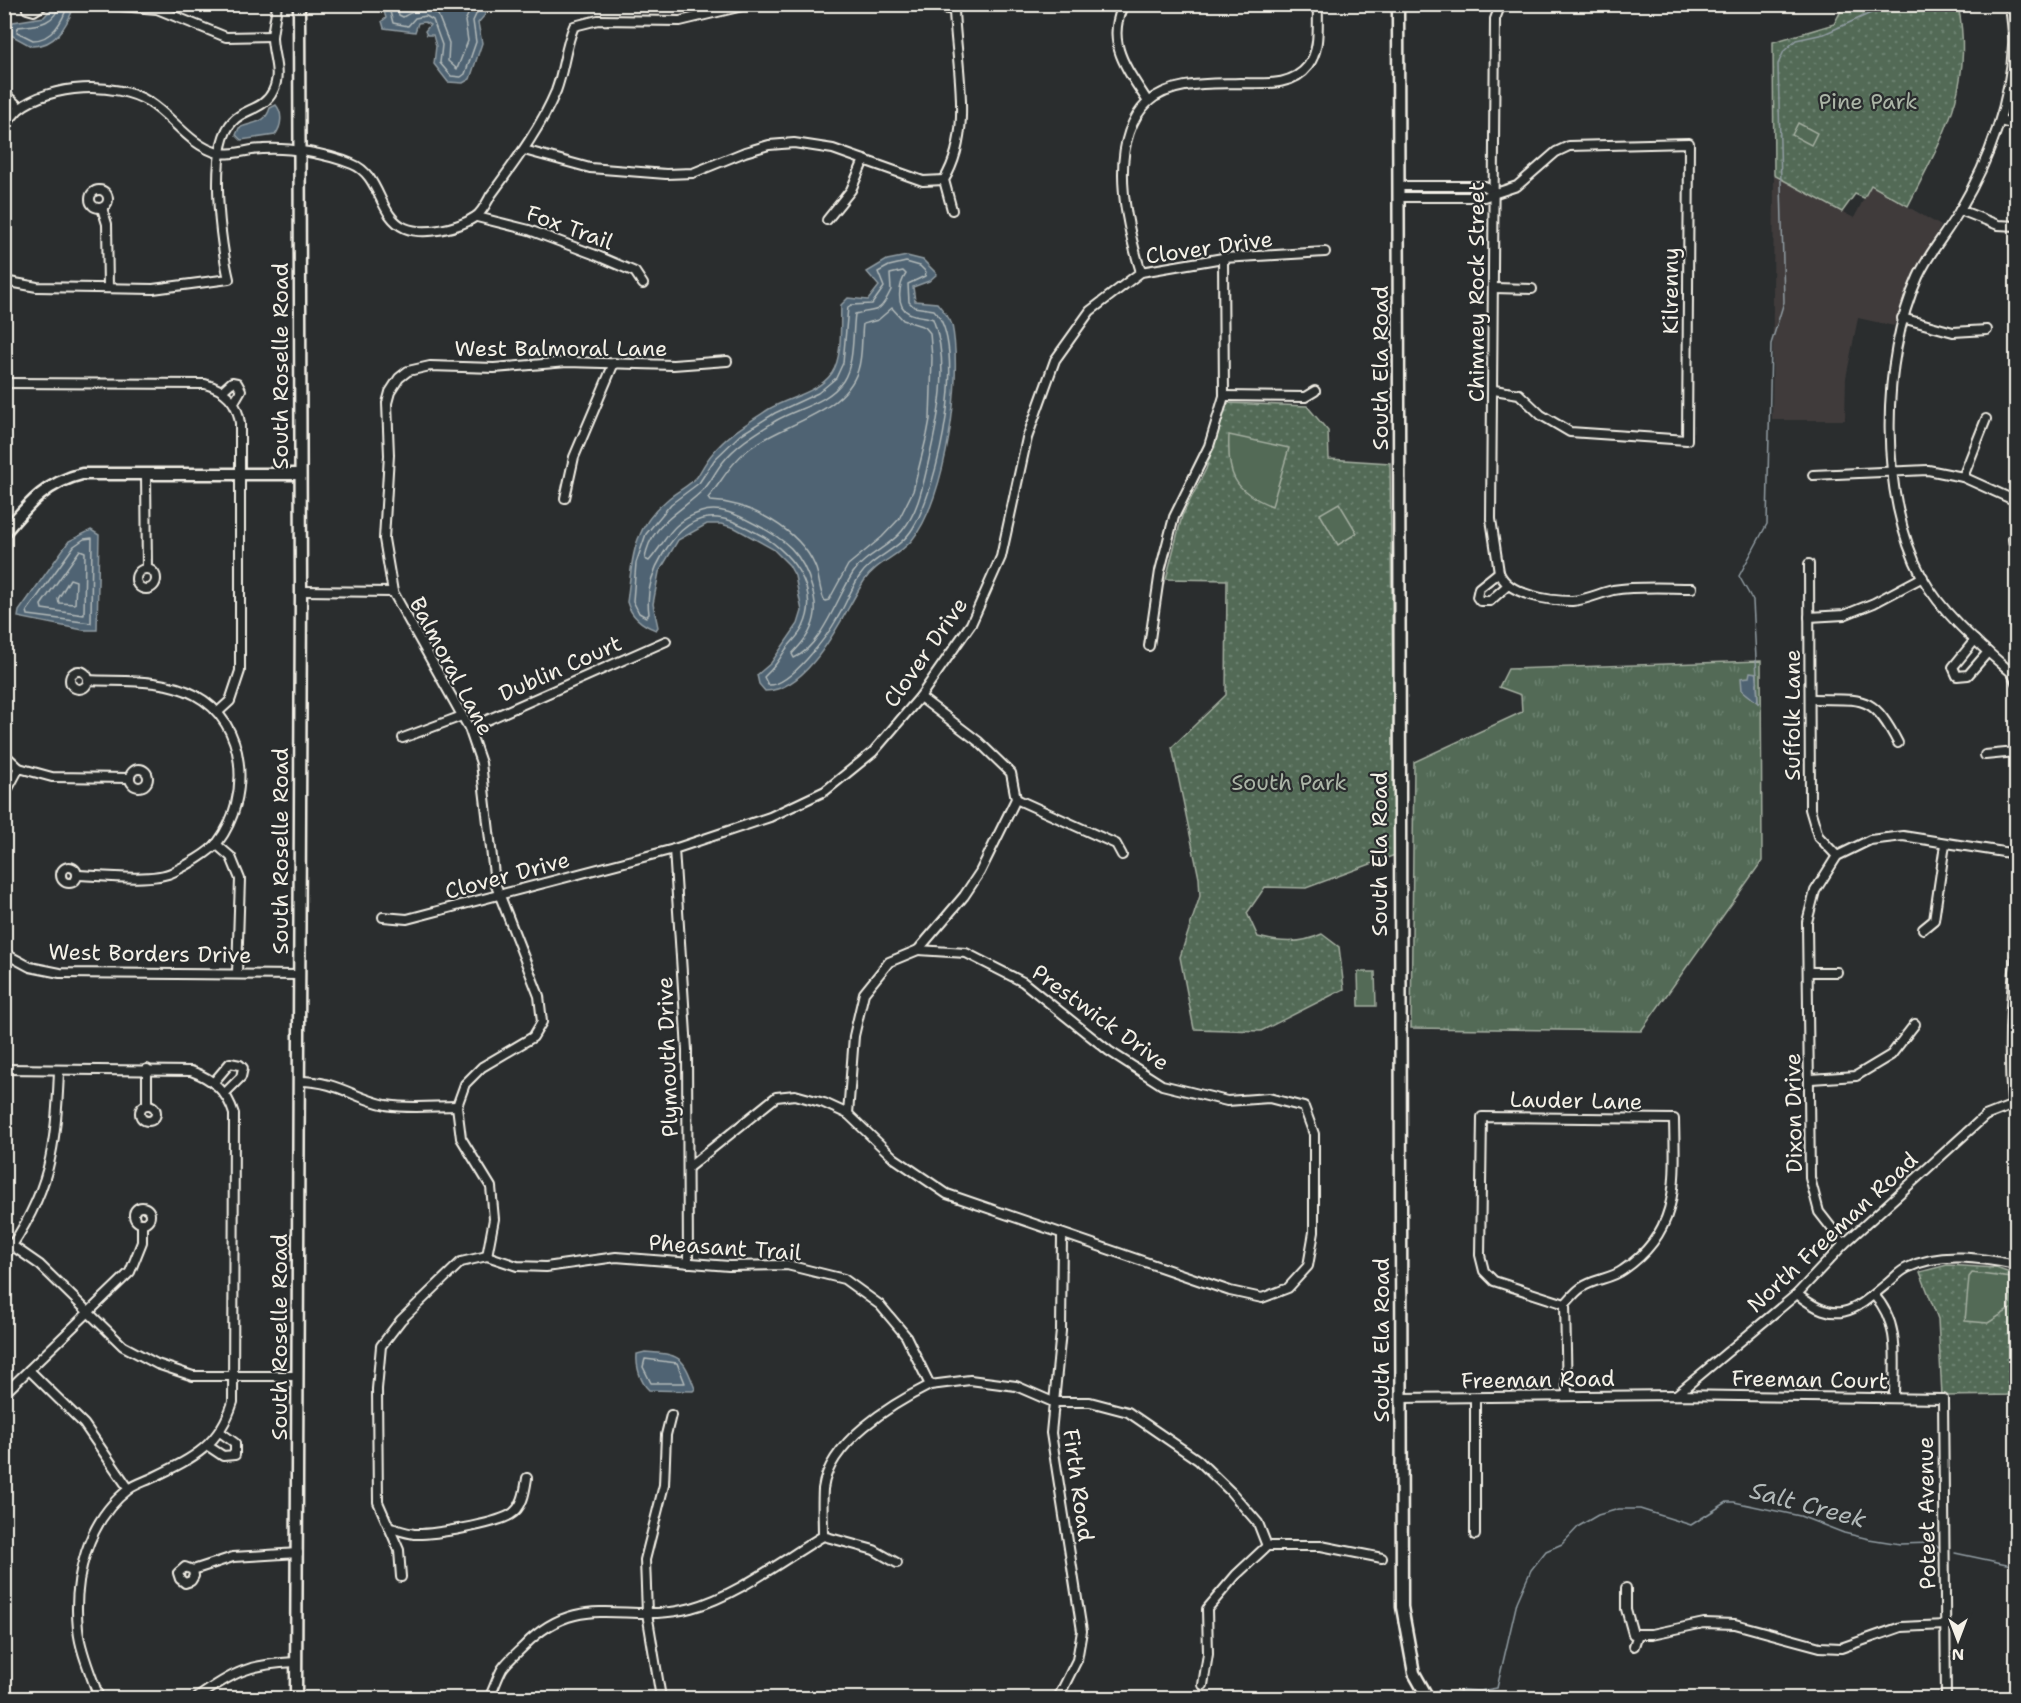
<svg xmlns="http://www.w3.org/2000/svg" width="2021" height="1703" font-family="'Shantell Sans',sans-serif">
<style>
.built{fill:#3f3b3b}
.grass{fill:url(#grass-tufts);stroke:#a4aea0;stroke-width:1.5}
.park{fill:url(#park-dots);stroke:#a4aea0;stroke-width:1.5}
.pitch{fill:#536b57;stroke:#a4aea0;stroke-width:1.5}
.water{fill:#4f6473;stroke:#919ca2;stroke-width:1.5}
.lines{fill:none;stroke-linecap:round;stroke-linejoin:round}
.shore{stroke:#b2b9b9;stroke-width:1.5}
.stream{stroke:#919ca2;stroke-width:1.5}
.street-casing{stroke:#f4f1e8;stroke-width:12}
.secondary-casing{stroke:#f4f1e8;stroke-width:15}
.street{stroke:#2a2d2e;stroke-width:8}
.secondary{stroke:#2a2d2e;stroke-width:10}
.labels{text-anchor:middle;stroke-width:4.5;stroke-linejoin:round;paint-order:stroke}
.park-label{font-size:22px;fill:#acb5a7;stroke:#2a2d2e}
.street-label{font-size:22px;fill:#f4f1e8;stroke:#2a2d2e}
.water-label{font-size:24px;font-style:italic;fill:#b2b9b9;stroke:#2a2d2e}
</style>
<defs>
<pattern id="grass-tufts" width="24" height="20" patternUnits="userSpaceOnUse" patternTransform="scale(1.5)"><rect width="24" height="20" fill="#536b57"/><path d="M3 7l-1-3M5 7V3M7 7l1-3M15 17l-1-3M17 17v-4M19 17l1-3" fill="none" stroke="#6c816f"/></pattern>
<pattern id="park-dots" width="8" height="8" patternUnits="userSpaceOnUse" patternTransform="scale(1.5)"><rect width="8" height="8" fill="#536b57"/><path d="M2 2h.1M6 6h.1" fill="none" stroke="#6c816f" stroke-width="1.8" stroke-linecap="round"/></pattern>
</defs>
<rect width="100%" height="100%" fill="#2a2d2e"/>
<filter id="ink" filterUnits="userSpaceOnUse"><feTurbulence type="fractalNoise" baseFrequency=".0167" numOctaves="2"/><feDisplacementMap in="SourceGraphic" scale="12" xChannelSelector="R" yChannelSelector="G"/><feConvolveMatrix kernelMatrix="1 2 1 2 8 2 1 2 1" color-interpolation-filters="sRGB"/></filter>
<g filter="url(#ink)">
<polygon class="built" points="1774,175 1854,218 1871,185 1941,226 1910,281 1894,326 1858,318 1846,378 1845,420 1772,420"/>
<polygon class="grass" points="1761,661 1762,861 1641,1031 1411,1028 1414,762 1522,712 1521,695 1499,687 1508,669"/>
<g class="park">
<path d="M1867,4L1958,5C1975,87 1943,136 1908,206L1871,185L1864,198L1855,194L1842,212L1774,175L1773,42L1834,24L1844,5Z"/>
<path d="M1227,403L1307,406L1328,431L1329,459L1390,463L1395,855L1306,888L1265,887L1247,913L1258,937C1281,943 1300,944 1322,934L1339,947L1344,989L1261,1031L1194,1029L1180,957L1200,896L1199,878L1172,747L1226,695L1227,580L1166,579L1182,516L1206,469Z"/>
<polygon points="1947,1265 1996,1268 2016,1275 2016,1395 1942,1396 1938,1319 1920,1272"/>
</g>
<g class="pitch">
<polygon points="1798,123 1817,133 1811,145 1792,135"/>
<path d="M1229,435L1289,448L1272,506C1233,491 1227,474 1229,435Z"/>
<polygon points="1339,503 1357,533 1338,545 1320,514"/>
<polygon points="1358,972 1375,972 1376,1006 1359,1006"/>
<polygon points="1972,1273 2012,1278 2010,1309 1988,1323 1965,1321 1969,1277"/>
</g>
<g class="water">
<path d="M55,5H74V7C66,27 55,47 31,46L9,34L13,22L44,17Z"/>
<polygon points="382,5 488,5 485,15 478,23 482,43 470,79 463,83 448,82 434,64 436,46 433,35 427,35 425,31 430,25 425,22 418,23 415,32 384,28 382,21 386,18"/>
<path d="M276,105C283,113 282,126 275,135L241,140L236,135L239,128C253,121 265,125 270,108Z"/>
<path d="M907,256L923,260L937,274L929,281L913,287L915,301L937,303C942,309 950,318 952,325C963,377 946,499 912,540C899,556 875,563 864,581C843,614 811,691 765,691L759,684L757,675L771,663L798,624L802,611L795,576L789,565L773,549L735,528L721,524H707L678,540L659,572L653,604L658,627L656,630C642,625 631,616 627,602C633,558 631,530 668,499C677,491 689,486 697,477C702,469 706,461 712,454C727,435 749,422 769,409C789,397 818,393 832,373C843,356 840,325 841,305L848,298L868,300L879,286L867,272L887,260Z"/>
<polygon points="91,530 99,535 97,630 83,630 18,617 19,611 69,541"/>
<polygon points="1750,672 1757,673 1758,703 1742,690 1741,678 1749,677"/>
<path d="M645,1352C680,1354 683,1356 695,1389L693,1391L649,1390C640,1382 636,1366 637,1354Z"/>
</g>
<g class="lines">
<g class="shore">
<path d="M59,4C56,25 35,25 18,27L17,32L33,40C52,40 63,21 68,4"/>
<polyline points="388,4 393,23 408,26 415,18 426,16 433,20 442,45 440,63 451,76 461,77 465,74 476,42 473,21 481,4"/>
<path d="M396,4L399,15L403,17C415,10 425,5 438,15L449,43L448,61L457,69L468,41L465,21L473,4"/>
<path d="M906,262L920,266L926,272L925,276L908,284L909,302L914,307L934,310C969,346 938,488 913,528C900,550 873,556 859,577C851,589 846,604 838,617C828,635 790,687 768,685L764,677C774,668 779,660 786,649C792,641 799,636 803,627C822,588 788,548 755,532C740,524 725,516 708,518C687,520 673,538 663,554C652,572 646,593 649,614L646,617L639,613L633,601L636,563L646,534L671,504L699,483L715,459L740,435L775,413L818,393L836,378L843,363L848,307L851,305L872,304L884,287L878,272L889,266Z"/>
<path d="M903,271L906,274C899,284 895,306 909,313C917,317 926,316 933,319C951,366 938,420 927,468C922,490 917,513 902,531C888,548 865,555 853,573C838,596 821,647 794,658L792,654C799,646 807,639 811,628C817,614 816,603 812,588C803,553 785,539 753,523C738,515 719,506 701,512C669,523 668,539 649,561L645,559C649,524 683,511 705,488C712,480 716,470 723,462C737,444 758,432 777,420C798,408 828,403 843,381C855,362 852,336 855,314C876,308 878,317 891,290L890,274Z"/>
<path d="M892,308L903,320L925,327L930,333L932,358L930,419L927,435L913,491L899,519L882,537L848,565L829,600L825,601C819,592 820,577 815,566C799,529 749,502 710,501L708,498C722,481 731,462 749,449C783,423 844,414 858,370C863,355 861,338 863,324L878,320Z"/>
<polygon points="92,538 91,623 28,615 27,611 74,546 84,539"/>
<polygon points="80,550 85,552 84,615 42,609 41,605"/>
<polygon points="70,579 76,581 75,604 59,603 58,599"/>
<polygon points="645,1359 677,1363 685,1383 651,1383 643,1367"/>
</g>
<g class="stream">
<polyline points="1757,678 1753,601 1739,576 1767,524 1771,344 1784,302 1778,64 1784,51 1796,40 1824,34 1891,4"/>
<polyline points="1757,683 1758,703"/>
<polyline points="1955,1553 2016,1566"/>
<polyline points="1431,1693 1439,1690 1455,1695 1462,1690 1480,1691 1497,1688 1517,1602 1531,1570 1546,1551 1562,1544 1579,1526 1598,1515 1619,1509 1640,1509 1691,1525 1727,1502 1734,1502 1800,1516 1844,1533 1869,1539 1900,1544 1931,1543 1939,1548"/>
<polyline points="1350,1698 1382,1698"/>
<polyline points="1408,1698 1420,1696"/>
</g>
<defs>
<g id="street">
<polyline points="94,4 157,9 226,37 272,36"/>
<path d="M919,4L954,10C956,65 974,131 944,180L952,210"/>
<path d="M1124,4C1104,43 1128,70 1148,102"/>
<path d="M1501,4L1495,19L1491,519L1499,572C1507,595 1550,601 1572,601C1586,600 1600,593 1613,590C1638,586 1666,588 1692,588"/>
<path d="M2010,4C2011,18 2014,32 2013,45C2011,101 1989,161 1961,208C1948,232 1929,252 1918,277C1880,360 1879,497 1922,577C1944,616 1979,644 2012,673L2016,682"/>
<polyline points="27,9 34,11 45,4"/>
<polyline points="4,93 20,108"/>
<polyline points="2000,121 2016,125"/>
<path d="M4,126C9,121 14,114 19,109C50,84 116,81 149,102C173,117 189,145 218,153C231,156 249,149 263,149C289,147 328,154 352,164C381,175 378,216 405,228C424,236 459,228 475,217C482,213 487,202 491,195C515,162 540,129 556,91C564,70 565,47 574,26L598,20L680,21L751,4"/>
<polyline points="524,150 590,168 666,174 693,173 745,152 769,145 794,143 833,149 923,181 944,180"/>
<polyline points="1399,186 1485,186 1494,192"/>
<circle cx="99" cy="199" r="9"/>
<polyline points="1400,197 1484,197 1517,186 1556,152 1569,146 1689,143 1687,440 1570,432 1541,415 1519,394 1494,390"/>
<polyline points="102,208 107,224 108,287"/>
<polyline points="1960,210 1998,225 2016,226"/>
<polyline points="477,217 529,230 593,254 635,272 643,284"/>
<polyline points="827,220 851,190 864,160"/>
<path d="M1141,272C1126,224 1106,142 1148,102C1171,81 1212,84 1240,83C1263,83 1292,87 1308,66C1321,49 1317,25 1318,4"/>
<path d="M4,281L37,287L153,289L229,279C221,246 207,147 233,121C245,108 264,110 273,91C282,73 272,55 272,37C273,26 276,15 277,4"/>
<polyline points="1494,288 1532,289"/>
<polyline points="1902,318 1953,332 1987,330"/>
<path d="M4,383L205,384C226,390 237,401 240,423V671L230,701L218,712"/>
<polyline points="222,391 232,382 237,383 241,390 234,402"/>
<polyline points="1224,396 1305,397 1315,391"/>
<polyline points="146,475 147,569"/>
<polyline points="1813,475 1928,470 1963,477 2016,501"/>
<polyline points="1963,477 1986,419"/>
<polyline points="565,498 574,457 614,363"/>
<polyline points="2015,553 2013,539 2016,531"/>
<polyline points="1809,564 1810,809 1818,836 1837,856"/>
<circle cx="146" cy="579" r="10"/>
<polyline points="1499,572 1479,588 1477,597 1480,601 1490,601 1508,585"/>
<polyline points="301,591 393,592"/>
<polyline points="1809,617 1844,615 1874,603 1923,577"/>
<polyline points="1975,640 1953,667 1957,676 1968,675 1988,652"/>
<polyline points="1149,646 1160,571 1174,517 1209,446 1224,396 1223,258"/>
<circle cx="79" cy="680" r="9"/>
<path d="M1811,699C1863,700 1872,693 1898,743"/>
<polyline points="469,728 666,641"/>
<polyline points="403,738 462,716"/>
<polyline points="4,754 19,768"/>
<polyline points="1985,755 2016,752"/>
<circle cx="139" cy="778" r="9"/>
<polyline points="4,796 19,768 52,777 130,778"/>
<polyline points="1016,799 1116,844 1122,855"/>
<polyline points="216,844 231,857 240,879 237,973"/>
<polyline points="674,849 687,1050 688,1263"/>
<circle cx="69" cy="875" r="8"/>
<path d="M78,875C100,876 154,882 173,872C186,866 209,853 218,842C251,798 248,723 195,695C163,678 123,682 88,680"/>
<polyline points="383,917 407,919 674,849 770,817 825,791 873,752 920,697 971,624 1001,557 1027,438 1055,360 1090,311 1141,272 1223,258 1325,252"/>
<polyline points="1923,929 1934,920 1945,844"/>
<polyline points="4,953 30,967 60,973 299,975"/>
<polyline points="1808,972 1837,972"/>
<path d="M4,1069L191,1071C213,1079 227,1091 234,1114L233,1402C219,1446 193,1458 154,1477C146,1481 136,1484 129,1489C87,1521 73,1579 78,1629C80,1651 92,1677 99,1698"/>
<polyline points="1811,1079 1856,1076 1891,1055 1915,1024"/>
<path d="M299,1081C338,1081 353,1098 386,1105C408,1109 434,1106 457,1106"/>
<polyline points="213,1083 230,1063 240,1065 243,1068 241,1077 225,1093"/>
<path d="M2012,1104C2008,1053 2009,1006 2016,955"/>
<circle cx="148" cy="1113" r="8"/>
<polyline points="147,1105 147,1069"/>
<polyline points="848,1114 854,1036 864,993 889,962 918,950 964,896 980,872 1016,799 1011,773 979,742 920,697"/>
<path d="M1482,1117L1674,1119C1675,1180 1681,1231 1623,1270C1611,1279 1593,1279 1581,1288C1575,1292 1570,1299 1565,1304L1494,1281L1484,1271L1480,1255Z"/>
<polyline points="689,1167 776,1097 795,1095 824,1103 848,1114 894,1158 947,1194 1230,1291 1262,1298 1288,1288 1308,1266 1314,1232 1314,1134 1304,1107 1269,1098 1227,1101 1162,1085 1109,1051 1023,982 966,953 918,950"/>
<circle cx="142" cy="1215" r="8"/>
<polyline points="4,1240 40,1265 123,1346 157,1364 193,1376 298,1376"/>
<polyline points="1844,1244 1819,1212 1810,1178 1807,922 1815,891 1837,856 1870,840 1903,836 2016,854"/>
<polyline points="487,1256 494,1219 491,1187 461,1138 457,1106 465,1084 482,1067 533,1037 542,1022 539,996 495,883 481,763 469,728 393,592 384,539 389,455 387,403 390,392 399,378 408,371 430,366 494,368 567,362 673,365 727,361"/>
<polyline points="487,1256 517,1266 546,1267 616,1257 729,1266 787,1265 844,1279 880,1305 906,1336 930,1385 970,1380 1016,1386 1053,1402 1090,1402 1128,1412 1198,1460 1231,1492 1258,1523 1267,1546 1321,1546 1382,1558"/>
<path d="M4,1257C50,1193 56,1148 59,1071"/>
<path d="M1797,1294C1838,1327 1854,1311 1889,1282C1894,1278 1900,1271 1907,1268C1940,1251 1982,1258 2016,1265"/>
<path d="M1874,1295C1901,1324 1894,1361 1894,1398"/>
<polyline points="1565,1304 1567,1395"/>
<polyline points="29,1370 84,1424 129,1489"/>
<polyline points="4,1394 130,1272 142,1242 142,1223"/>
<polyline points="1676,1395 1797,1294 1844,1244 1985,1116 2016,1104"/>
<polyline points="1401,1398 1676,1395 1943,1399 1946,1698"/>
<polyline points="208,1446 223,1456 235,1455 235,1443 220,1432"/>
<path d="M391,1528C398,1530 407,1533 414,1534C433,1535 494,1524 510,1515C523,1508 525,1491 527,1478"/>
<polyline points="1475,1535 1475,1398"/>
<polyline points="823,1536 874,1550 897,1563"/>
<polyline points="193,1570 194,1576 191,1581 185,1583 180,1579 178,1573 185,1567 193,1570 233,1557 298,1553"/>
<polyline points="401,1577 399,1550 378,1502 377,1389 381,1346 401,1320 461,1262 487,1256"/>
<polyline points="1626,1588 1626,1609 1633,1634 1652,1634 1704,1623 1735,1624 1820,1647 1841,1648 1901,1627 1946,1625"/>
<polyline points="1634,1646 1638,1634"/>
<polyline points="1203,1685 1208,1654 1207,1609 1236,1575 1267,1546"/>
<path d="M197,1698C233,1672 250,1664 295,1662"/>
<path d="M489,1698C494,1689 497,1678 502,1669C507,1661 517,1653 524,1646C579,1589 626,1625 691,1608C736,1596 783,1560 823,1536C823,1521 822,1505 823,1489C829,1442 892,1404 930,1385"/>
<polyline points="661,1698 647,1613 645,1560 664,1485 666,1435 671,1415"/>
<polyline points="1058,1698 1077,1660 1082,1631 1051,1433 1061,1331 1062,1234"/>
</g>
<g id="secondary">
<polyline points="1398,4 1402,1607 1414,1673 1428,1698"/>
<path d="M4,533C28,505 45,483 82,474H300"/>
<polyline points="296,1698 301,591 299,4"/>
</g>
</defs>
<use href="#street" class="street-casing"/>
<use href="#secondary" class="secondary-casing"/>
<use href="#street" class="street"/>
<use href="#secondary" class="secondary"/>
</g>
</g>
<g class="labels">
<g class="park-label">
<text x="1868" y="109">Pine Park</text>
<text x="1289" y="790">South Park</text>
</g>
<g class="street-label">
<text transform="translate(570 227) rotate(20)" y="8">Fox Trail</text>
<text transform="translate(1209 247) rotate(-8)" y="8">Clover Drive</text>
<text transform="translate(1670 291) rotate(-90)" y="8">Kilrenny</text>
<text transform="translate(1476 292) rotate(-90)" y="8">Chimney Rock Street</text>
<text x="561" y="356">West Balmoral Lane</text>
<text transform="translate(280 366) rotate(-90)" y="8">South Roselle Road</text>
<text transform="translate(1380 368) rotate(-90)" y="8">South Ela Road</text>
<text transform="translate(925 652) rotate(-55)" y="8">Clover Drive</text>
<text transform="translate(452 666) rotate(62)" y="8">Balmoral Lane</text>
<text transform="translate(560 668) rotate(-24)" y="8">Dublin Court</text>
<text transform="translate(1792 715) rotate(-90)" y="8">Suffolk Lane</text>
<text transform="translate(280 851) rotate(-90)" y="8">South Roselle Road</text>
<text transform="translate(1379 854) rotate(-90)" y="8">South Ela Road</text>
<text transform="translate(507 875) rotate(-15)" y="8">Clover Drive</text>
<text transform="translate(150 953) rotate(1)" y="8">West Borders Drive</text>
<text transform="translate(1101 1017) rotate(36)" y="8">Prestwick Drive</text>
<text transform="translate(667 1057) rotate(-92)" y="8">Plymouth Drive</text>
<text transform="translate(1576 1100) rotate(1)" y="8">Lauder Lane</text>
<text transform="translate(1793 1113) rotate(-91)" y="8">Dixon Drive</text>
<text transform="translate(1832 1232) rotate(-43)" y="8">North Freeman Road</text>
<text transform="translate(725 1247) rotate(4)" y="8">Pheasant Trail</text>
<text transform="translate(279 1337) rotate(-90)" y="8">South Roselle Road</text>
<text transform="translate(1381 1340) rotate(-90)" y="8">South Ela Road</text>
<text transform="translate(1538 1379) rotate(-1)" y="8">Freeman Road</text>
<text transform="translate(1810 1379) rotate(1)" y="8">Freeman Court</text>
<text transform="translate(1079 1485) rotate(82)" y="8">Firth Road</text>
<text transform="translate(1926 1513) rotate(-91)" y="8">Poteet Avenue</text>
</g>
<g class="water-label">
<text transform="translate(1808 1505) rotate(15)" y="8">Salt Creek</text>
</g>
</g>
<rect width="2021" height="1703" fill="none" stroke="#2a2d2e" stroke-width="24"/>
<rect x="12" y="12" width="1997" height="1679" fill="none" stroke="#f4f1e8" stroke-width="2" filter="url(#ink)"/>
<g transform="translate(1958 1640) rotate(180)" stroke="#2a2d2e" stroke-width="4.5" paint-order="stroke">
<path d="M0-4.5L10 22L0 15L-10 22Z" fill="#f4f1e8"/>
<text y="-9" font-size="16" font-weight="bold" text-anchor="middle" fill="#f4f1e8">N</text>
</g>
</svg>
